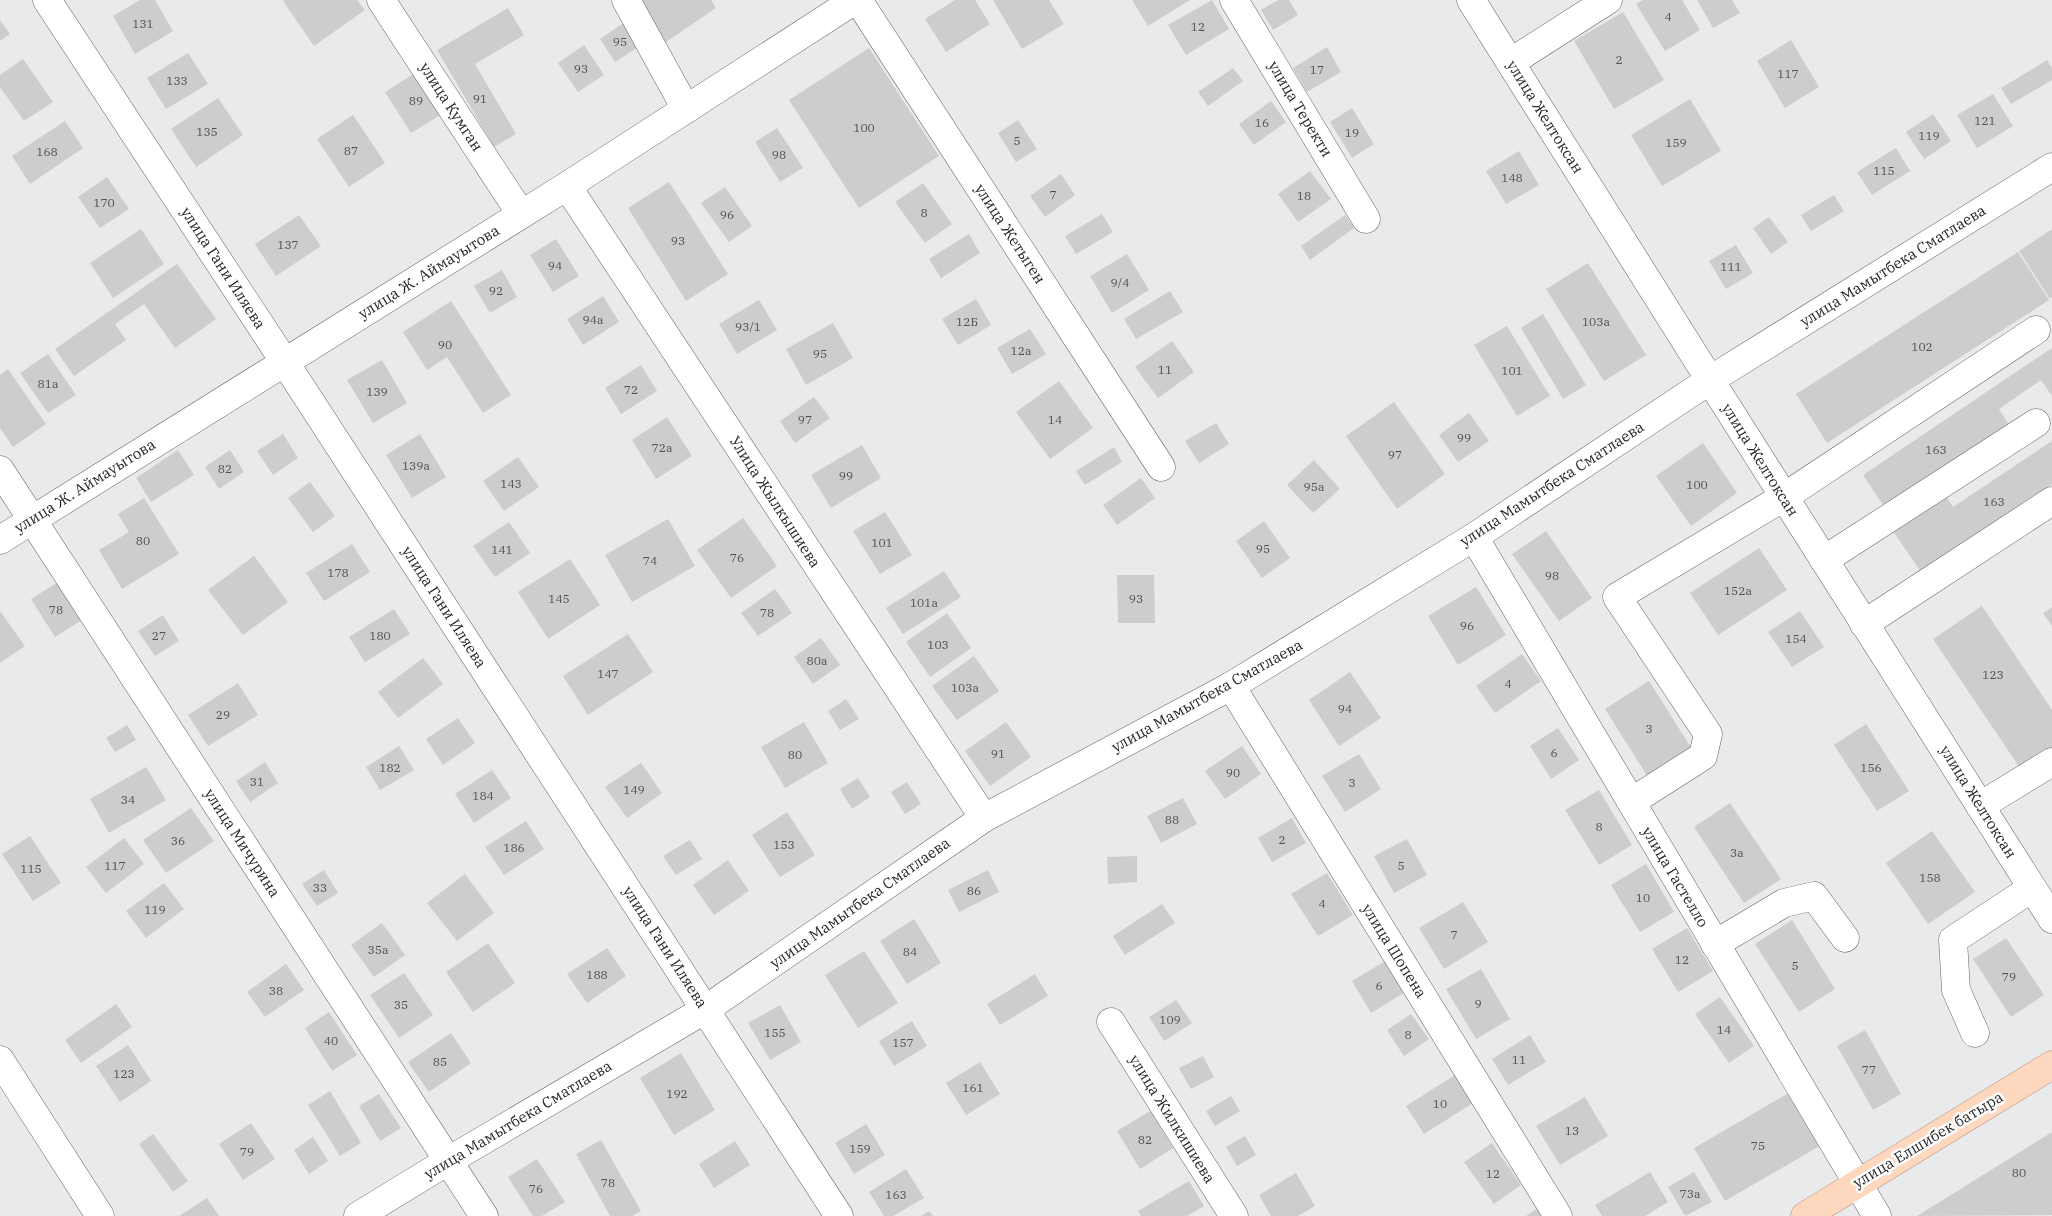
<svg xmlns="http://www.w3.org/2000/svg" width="2052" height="1216" font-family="'IBM Plex Serif',serif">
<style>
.building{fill:#cfcdcc}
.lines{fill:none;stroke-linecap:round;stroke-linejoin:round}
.minor-casing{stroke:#616263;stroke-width:29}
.major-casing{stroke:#b2886e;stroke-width:29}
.minor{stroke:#fff;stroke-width:28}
.major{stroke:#fed7bf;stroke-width:28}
.labels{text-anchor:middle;stroke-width:5;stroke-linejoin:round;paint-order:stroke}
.number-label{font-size:12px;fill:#505050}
.street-label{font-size:15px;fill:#262627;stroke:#fff}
</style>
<rect width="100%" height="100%" fill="#e9eaec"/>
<g class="building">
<polygon points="140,0 155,0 173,31 135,54 113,16"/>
<polygon points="285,0 357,0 365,10 314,46 283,1"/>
<polygon points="634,0 711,0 716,8 663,44"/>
<polygon points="955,0 975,0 990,24 946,52 925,19"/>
<polygon points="993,0 1049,0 1064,24 1022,49"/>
<polygon points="1132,0 1190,0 1148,26"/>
<polygon points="1212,0 1229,29 1186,55 1168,25"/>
<polygon points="1278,0 1289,0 1298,15 1273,30 1261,10"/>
<polygon points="1643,0 1682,0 1700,30 1665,51 1636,4"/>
<polygon points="1697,0 1732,0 1740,13 1713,28"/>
<polygon points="508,8 524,35 475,64 516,134 494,147 437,50"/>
<polygon points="1623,12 1664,80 1614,109 1574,41"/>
<polygon points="0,20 10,34 0,41"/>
<polygon points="625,22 640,46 615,62 600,39"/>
<polygon points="1791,40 1819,87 1785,108 1757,61"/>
<polygon points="584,45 604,75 578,92 558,63"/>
<polygon points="1327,47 1341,72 1307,92 1293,68"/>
<polygon points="869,48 939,156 859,208 789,100"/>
<polygon points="188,53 208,84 166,109 147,78"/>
<polygon points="23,59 53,102 24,121 0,87 0,75"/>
<polygon points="2047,60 2052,68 2052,80 2011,104 2001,88"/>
<polygon points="1233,68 1243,81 1208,106 1198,92"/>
<polygon points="421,69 447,111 411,133 385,92"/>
<polygon points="1993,94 2013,126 1977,148 1957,115"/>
<polygon points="218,98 243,135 196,167 171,129"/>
<polygon points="1690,99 1721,151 1662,186 1631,135"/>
<polygon points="1271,101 1286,122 1254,145 1239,124"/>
<polygon points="1352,108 1374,144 1352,158 1330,122"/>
<polygon points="1933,114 1951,141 1924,159 1906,132"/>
<polygon points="353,115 385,163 349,187 317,139"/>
<polygon points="1018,120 1037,149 1016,162 998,133"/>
<polygon points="65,121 83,148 30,184 12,156"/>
<polygon points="777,128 803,168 780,182 755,142"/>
<polygon points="1896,148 1910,171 1872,195 1857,172"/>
<polygon points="1519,151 1539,185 1506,204 1486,171"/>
<polygon points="1310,171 1331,199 1298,222 1278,194"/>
<polygon points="1061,174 1075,195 1045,217 1030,196"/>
<polygon points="107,177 129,209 100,228 78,197"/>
<polygon points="669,182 728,274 686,301 628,208"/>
<polygon points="923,183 952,224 925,243 895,202"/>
<polygon points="725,187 752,226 729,242 701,203"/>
<polygon points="1834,195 1844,211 1811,231 1801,215"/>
<polygon points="1102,214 1113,232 1076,254 1065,236"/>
<polygon points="299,215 321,246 276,276 255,244"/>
<polygon points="1345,215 1354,228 1310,260 1301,246"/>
<polygon points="1769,217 1788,242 1771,254 1753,228"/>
<polygon points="141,229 164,264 113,298 90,263"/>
<polygon points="2052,229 2052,297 2050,299 2019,251"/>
<polygon points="969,234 980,253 941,278 929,259"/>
<polygon points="556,239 579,276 553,292 530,255"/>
<polygon points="1736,245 1753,273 1726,289 1709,261"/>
<polygon points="2018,252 2049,300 1827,443 1796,394"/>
<polygon points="1127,254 1149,290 1112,313 1090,276"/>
<polygon points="1588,263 1646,355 1604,381 1546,289"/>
<polygon points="177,264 216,319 175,348 144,304 115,324 126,340 74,376 55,349"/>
<polygon points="502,270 517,297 490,313 474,286"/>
<polygon points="1170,291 1183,312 1136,339 1124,319"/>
<polygon points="603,296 619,322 583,345 567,319"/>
<polygon points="976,299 991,325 958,345 942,319"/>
<polygon points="759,300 777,330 737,354 719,324"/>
<polygon points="451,301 511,395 483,413 447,357 427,370 403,332"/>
<polygon points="1543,314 1586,385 1563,399 1521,328"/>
<polygon points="833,323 853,358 806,385 786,349"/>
<polygon points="1507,326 1550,396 1517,416 1474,345"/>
<polygon points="1030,329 1046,354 1012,374 997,348"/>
<polygon points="1172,341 1194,372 1158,398 1135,367"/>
<polygon points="2052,348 2052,396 2041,380 1999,409 2009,425 1885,508 1863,475"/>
<polygon points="48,354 76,395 48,413 20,373"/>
<polygon points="382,360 407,403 373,423 347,380"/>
<polygon points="641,365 657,391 621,414 605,388"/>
<polygon points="8,369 46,424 13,447 0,428 0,375"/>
<polygon points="1059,381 1093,428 1050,459 1016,412"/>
<polygon points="814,397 830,418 795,443 780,421"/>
<polygon points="1394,402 1445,474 1397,509 1346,436"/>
<polygon points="1469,413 1489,441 1458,462 1439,435"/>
<polygon points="667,417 692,456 656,479 632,440"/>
<polygon points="1216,423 1229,444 1199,463 1185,441"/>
<polygon points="283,434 298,458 273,475 257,451"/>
<polygon points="420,434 446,477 412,498 386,455"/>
<polygon points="2052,441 2052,484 1921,572 1893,531 1946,496 1953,507"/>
<polygon points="1703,443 1737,493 1691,526 1656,476"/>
<polygon points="862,445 881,478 831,508 811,475"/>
<polygon points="1114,447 1122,462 1085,485 1076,471"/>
<polygon points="178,450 194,475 151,502 136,478"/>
<polygon points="230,450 244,472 219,489 205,467"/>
<polygon points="518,457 539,487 504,511 483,481"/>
<polygon points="1314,460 1340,489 1313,513 1287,485"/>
<polygon points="1141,478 1155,498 1117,525 1103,505"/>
<polygon points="310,482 335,516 313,532 288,498"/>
<polygon points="144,498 179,554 122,589 99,550 129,532 118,514"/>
<polygon points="885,512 912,555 880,574 853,531"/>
<polygon points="743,518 777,566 731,598 697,550"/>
<polygon points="668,519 695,566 632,602 605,555"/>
<polygon points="1264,521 1290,558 1262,578 1236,541"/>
<polygon points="509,522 530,553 495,577 473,546"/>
<polygon points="1546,531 1592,598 1559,621 1512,554"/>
<polygon points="352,544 370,572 324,601 306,573"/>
<polygon points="1759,548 1787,590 1718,635 1690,593"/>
<polygon points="254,556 288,602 243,635 208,590"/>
<polygon points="570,559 600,605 548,639 518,592"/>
<polygon points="944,571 961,597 903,634 886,608"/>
<polygon points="1117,575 1154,575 1155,623 1118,623"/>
<polygon points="58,582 82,620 55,637 31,599"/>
<polygon points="1476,587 1506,635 1458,665 1428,616"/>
<polygon points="775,589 792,613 758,636 741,613"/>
<polygon points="1982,606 2052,710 2052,751 2022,771 1933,639"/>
<polygon points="2052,607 2052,626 2043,613"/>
<polygon points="394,609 410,634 365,662 349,637"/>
<polygon points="0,611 25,646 0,663"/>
<polygon points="1800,611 1824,647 1792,667 1768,632"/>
<polygon points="947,613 971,648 930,677 906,642"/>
<polygon points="163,615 179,641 155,656 138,631"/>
<polygon points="628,634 653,672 588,715 563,676"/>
<polygon points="821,638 840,665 813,684 794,657"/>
<polygon points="1522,654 1541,681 1495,713 1476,686"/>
<polygon points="974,656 999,691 957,720 932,686"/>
<polygon points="423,658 443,684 398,718 378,692"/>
<polygon points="1350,672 1381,718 1339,746 1309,700"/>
<polygon points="1649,681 1692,749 1648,777 1605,709"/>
<polygon points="238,683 258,715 208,746 188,715"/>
<polygon points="846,699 859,719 840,730 828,711"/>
<polygon points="458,718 475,743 443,765 426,739"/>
<polygon points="804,722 828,763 785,788 761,747"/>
<polygon points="1006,722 1031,757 990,786 965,751"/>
<polygon points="1866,724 1909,791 1877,811 1834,745"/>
<polygon points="127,725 136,740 115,752 106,738"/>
<polygon points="1558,728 1579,760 1551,779 1530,746"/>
<polygon points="399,746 414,770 380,790 366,767"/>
<polygon points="1242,746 1261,774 1225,799 1205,771"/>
<polygon points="1359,754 1381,789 1345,812 1322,776"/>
<polygon points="265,762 278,783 250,802 236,781"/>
<polygon points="641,763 662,793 627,818 605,787"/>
<polygon points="146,767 166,800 109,833 90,799"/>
<polygon points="492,770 511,798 474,823 455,794"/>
<polygon points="858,778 870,797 852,809 840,789"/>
<polygon points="907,782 921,804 905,814 891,792"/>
<polygon points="1599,790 1632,845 1599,865 1565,810"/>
<polygon points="1183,798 1197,824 1161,843 1147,816"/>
<polygon points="1730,803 1781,879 1744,903 1694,827"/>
<polygon points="191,808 214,841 166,873 143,840"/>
<polygon points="787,812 815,855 780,877 752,835"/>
<polygon points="1292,818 1306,843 1272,862 1258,838"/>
<polygon points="526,821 544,849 504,875 485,847"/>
<polygon points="1932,831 1975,892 1928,924 1886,863"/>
<polygon points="30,836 61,883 33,901 2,854"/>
<polygon points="124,838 144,864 106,893 86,867"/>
<polygon points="1407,839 1427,875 1394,893 1374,856"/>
<polygon points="690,840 702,859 676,875 663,856"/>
<polygon points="1137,856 1137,882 1108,884 1107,857"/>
<polygon points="728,860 749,891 714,915 693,885"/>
<polygon points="1646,864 1674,912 1640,932 1611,885"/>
<polygon points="324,870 338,893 317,906 302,884"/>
<polygon points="988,870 999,892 959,912 948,890"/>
<polygon points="1327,873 1353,915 1318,936 1291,894"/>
<polygon points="465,874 494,913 457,941 427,903"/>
<polygon points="164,883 184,909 146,938 126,911"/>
<polygon points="1463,902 1488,942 1444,969 1419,928"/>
<polygon points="1162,904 1175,923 1125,955 1113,936"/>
<polygon points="914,919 941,963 907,984 880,941"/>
<polygon points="1792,920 1835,989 1799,1012 1755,944"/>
<polygon points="382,923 405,955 374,977 351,945"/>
<polygon points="1687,928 1713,971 1678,992 1652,949"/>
<polygon points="2006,938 2044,995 2011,1017 1973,959"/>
<polygon points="488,943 515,983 473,1012 446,972"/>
<polygon points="607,948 626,976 587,1003 567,974"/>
<polygon points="864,951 898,1003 858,1028 825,975"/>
<polygon points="1387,960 1407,991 1371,1013 1352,981"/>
<polygon points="286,964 304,990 265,1017 247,992"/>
<polygon points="1481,969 1510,1019 1476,1039 1446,989"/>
<polygon points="404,973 433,1015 399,1038 370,995"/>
<polygon points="1035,974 1048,996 1000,1025 987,1004"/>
<polygon points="1720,997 1754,1046 1729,1063 1695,1014"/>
<polygon points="1176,1000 1192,1023 1164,1041 1149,1017"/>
<polygon points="116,1004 132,1027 81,1063 65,1040"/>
<polygon points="780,1005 801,1042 770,1060 748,1023"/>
<polygon points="329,1012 357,1055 332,1071 305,1028"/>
<polygon points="1411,1014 1429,1039 1404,1056 1387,1030"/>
<polygon points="912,1021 927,1046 894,1066 879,1041"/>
<polygon points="1865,1030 1901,1094 1873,1110 1837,1046"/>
<polygon points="451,1033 471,1063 429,1092 408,1062"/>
<polygon points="1530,1035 1546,1062 1508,1085 1492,1059"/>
<polygon points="128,1045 151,1081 120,1102 96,1066"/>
<polygon points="681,1053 715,1110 674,1135 640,1078"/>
<polygon points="1203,1056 1214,1077 1191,1089 1179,1068"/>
<polygon points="980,1062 1000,1094 966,1115 946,1083"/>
<polygon points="1455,1075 1473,1103 1424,1134 1406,1106"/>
<polygon points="330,1091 361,1143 340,1156 308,1105"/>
<polygon points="1792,1091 1823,1144 1725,1201 1694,1148"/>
<polygon points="379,1094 401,1128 380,1141 359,1106"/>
<polygon points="1231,1096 1240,1111 1215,1126 1206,1111"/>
<polygon points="1585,1097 1608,1136 1560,1165 1536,1126"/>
<polygon points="1150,1111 1173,1148 1140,1169 1117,1131"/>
<polygon points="251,1123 275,1159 243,1180 219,1144"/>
<polygon points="866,1124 885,1155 854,1174 835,1143"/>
<polygon points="2052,1132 2052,1215 1917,1216"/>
<polygon points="153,1134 188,1181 173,1192 139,1144"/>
<polygon points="1245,1136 1256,1155 1237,1166 1226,1147"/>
<polygon points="313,1137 328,1161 309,1174 294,1150"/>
<polygon points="601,1140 641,1211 632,1216 610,1216 576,1154"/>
<polygon points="735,1141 750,1165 714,1188 699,1164"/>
<polygon points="1492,1143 1521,1185 1494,1204 1464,1162"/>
<polygon points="537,1159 565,1202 542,1216 533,1216 508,1177"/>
<polygon points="906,1169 924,1198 893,1216 884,1216 869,1192"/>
<polygon points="1650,1172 1668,1202 1645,1216 1602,1216 1595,1205"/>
<polygon points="1694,1172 1712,1202 1685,1216 1668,1187"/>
<polygon points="1296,1173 1315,1206 1298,1216 1271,1216 1259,1195"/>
<polygon points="1189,1181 1204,1206 1187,1216 1141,1216 1138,1211"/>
<polygon points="207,1198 219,1216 179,1216"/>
<polygon points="1540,1207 1545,1216 1526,1216"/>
<polygon points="929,1211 933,1216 921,1216"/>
</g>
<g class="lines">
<defs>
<g id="minor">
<polyline points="47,0 284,361 839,1216"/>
<polyline points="381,0 521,214"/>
<polyline points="626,0 686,109"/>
<polyline points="858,0 1161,467"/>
<polyline points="1234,0 1366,219"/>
<polyline points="1471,0 1710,380 2052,919"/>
<polyline points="1511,62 1608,0"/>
<polyline points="567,186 984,818"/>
<polyline points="0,470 484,1216"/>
<polyline points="1474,537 1877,1216"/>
<polyline points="0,540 567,186 855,0"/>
<polyline points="1824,560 2036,423"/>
<polyline points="1864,624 2052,501"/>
<polyline points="1231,686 1558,1216"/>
<polyline points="1631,802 1703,756 1708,734 1617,597 1784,497 2036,330"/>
<polyline points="1980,806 2052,762"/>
<polyline points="1715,944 1784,903 1814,896 1845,938"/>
<polyline points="1111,1022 1234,1216"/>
<polyline points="1975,1033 1956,990 1953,940 2032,888"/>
<polyline points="0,1060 100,1216"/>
<polyline points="358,1216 448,1161 706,1009 984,818 1231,686 1474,537 1710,380 2052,167"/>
</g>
<polyline id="major" points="1805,1216 2052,1065"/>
</defs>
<use href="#minor" class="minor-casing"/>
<use href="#major" class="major-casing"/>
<use href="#minor" class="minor"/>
<use href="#major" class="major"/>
</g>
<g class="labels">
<g class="number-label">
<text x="1668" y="21">4</text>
<text x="143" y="28">131</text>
<text x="1198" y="31">12</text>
<text x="620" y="46">95</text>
<text x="1619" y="64">2</text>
<text x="581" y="73">93</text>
<text x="1317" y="74">17</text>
<text x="1788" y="78">117</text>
<text x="177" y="85">133</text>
<text x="480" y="103">91</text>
<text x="416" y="105">89</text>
<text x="1985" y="125">121</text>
<text x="1262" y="127">16</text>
<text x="864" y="132">100</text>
<text x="207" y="136">135</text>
<text x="1352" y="137">19</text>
<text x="1929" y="140">119</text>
<text x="1017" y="145">5</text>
<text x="1676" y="147">159</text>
<text x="351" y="155">87</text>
<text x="47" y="156">168</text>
<text x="779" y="159">98</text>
<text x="1884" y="175">115</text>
<text x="1512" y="182">148</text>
<text x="1053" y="199">7</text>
<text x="1304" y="200">18</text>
<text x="104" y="207">170</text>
<text x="924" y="217">8</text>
<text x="727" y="219">96</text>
<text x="678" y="245">93</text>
<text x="288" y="249">137</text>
<text x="555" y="270">94</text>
<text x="1731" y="271">111</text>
<text x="1120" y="287">9/4</text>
<text x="496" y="295">92</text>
<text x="593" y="324">94а</text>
<text x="967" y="326">12Б</text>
<text x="1596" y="326">103а</text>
<text x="748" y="331">93/1</text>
<text x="445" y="349">90</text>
<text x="1922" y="351">102</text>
<text x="1021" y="355">12а</text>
<text x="820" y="358">95</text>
<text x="1165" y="374">11</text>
<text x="1512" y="375">101</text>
<text x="48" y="388">81а</text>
<text x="631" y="394">72</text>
<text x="377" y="396">139</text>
<text x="805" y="424">97</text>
<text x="1055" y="424">14</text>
<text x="1464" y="442">99</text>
<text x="662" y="452">72а</text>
<text x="1936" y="454">163</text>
<text x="1395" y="459">97</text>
<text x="416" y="470">139а</text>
<text x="225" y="473">82</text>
<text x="846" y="480">99</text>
<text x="511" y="488">143</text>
<text x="1697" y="489">100</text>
<text x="1314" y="491">95а</text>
<text x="1994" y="506">163</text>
<text x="143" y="545">80</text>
<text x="882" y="547">101</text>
<text x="1263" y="553">95</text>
<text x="502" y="554">141</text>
<text x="737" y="562">76</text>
<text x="650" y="565">74</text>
<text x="338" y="577">178</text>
<text x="1552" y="580">98</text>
<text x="1738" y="595">152а</text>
<text x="559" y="603">145</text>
<text x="1136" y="603">93</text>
<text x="924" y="607">101а</text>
<text x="56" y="614">78</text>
<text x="767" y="617">78</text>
<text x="1467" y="630">96</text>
<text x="159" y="640">27</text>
<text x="380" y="640">180</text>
<text x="1796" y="643">154</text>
<text x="938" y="649">103</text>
<text x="817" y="665">80а</text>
<text x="608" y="678">147</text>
<text x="1993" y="679">123</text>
<text x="1508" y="688">4</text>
<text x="965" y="692">103а</text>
<text x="1345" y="713">94</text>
<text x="223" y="719">29</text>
<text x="1649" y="733">3</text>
<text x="1554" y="757">6</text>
<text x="998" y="758">91</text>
<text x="795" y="759">80</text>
<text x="390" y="772">182</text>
<text x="1871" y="772">156</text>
<text x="1233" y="777">90</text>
<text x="257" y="786">31</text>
<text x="1352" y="787">3</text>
<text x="634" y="794">149</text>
<text x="483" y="800">184</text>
<text x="128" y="804">34</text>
<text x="1172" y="824">88</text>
<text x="1599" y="831">8</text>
<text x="1282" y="844">2</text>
<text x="178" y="845">36</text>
<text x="784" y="849">153</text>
<text x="514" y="852">186</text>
<text x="1737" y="857">3а</text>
<text x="115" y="870">117</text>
<text x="1401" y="870">5</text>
<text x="31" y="873">115</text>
<text x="1930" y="882">158</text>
<text x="320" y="892">33</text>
<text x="974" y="895">86</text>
<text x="1643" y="902">10</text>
<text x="1322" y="908">4</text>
<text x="155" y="914">119</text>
<text x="1454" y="939">7</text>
<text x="378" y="954">35а</text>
<text x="910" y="956">84</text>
<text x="1682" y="964">12</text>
<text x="1795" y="970">5</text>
<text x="597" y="979">188</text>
<text x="2009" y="981">79</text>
<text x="1379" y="990">6</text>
<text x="276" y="995">38</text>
<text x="1478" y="1008">9</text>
<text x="401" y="1009">35</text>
<text x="1170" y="1024">109</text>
<text x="1724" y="1034">14</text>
<text x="775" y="1037">155</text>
<text x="1408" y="1039">8</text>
<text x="331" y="1045">40</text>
<text x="903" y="1047">157</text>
<text x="1519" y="1064">11</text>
<text x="440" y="1066">85</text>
<text x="1869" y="1074">77</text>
<text x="124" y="1078">123</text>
<text x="973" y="1092">161</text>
<text x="677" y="1098">192</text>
<text x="1440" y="1108">10</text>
<text x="1572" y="1135">13</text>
<text x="1145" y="1144">82</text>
<text x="1758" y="1150">75</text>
<text x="860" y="1153">159</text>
<text x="247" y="1156">79</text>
<text x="2019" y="1177">80</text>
<text x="1493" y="1178">12</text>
<text x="608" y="1187">78</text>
<text x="536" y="1193">76</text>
<text x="1690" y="1198">73а</text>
<text x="896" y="1199">163</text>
</g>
<g class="street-label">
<text transform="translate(451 107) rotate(57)" y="5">улица Кумган</text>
<text transform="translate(1300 109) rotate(59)" y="5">улица Теректи</text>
<text transform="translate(1545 117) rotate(58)" y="5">улица Желтоксан</text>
<text transform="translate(1010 234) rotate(57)" y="5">улица Жетыген</text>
<text transform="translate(1893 266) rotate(-32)" y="5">улица Мамытбека Сматлаева</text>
<text transform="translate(223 268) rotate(57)" y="5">улица Гани Иляева</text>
<text transform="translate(429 272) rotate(-32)" y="5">улица Ж. Аймауытова</text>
<text transform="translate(1760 460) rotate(58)" y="5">улица Желтоксан</text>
<text transform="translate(1552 484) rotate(-33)" y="5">улица Мамытбека Сматлаева</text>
<text transform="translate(85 486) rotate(-32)" y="5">улица Ж. Аймауытова</text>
<text transform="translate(775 502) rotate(57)" y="5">Улица Жылкышиева</text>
<text transform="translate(444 607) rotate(57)" y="5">улица Гани Иляева</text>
<text transform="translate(1207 696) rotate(-29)" y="5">улица Мамытбека Сматлаева</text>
<text transform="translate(1978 802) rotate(58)" y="5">улица Желтоксан</text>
<text transform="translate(242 843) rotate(57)" y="5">улица Мичурина</text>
<text transform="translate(1675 877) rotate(59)" y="5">улица Гастелло</text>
<text transform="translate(860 903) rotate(-35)" y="5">улица Мамытбека Сматлаева</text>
<text transform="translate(665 947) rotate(57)" y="5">улица Гани Иляева</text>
<text transform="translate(1394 951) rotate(58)" y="5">улица Шопена</text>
<text transform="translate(1172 1119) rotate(58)" y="5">улица Жилкишиева</text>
<text transform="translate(518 1120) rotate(-31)" y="5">улица Мамытбека Сматлаева</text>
<text transform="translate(1928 1140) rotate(-31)" y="5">улица Елшибек батыра</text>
</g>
</g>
</svg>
